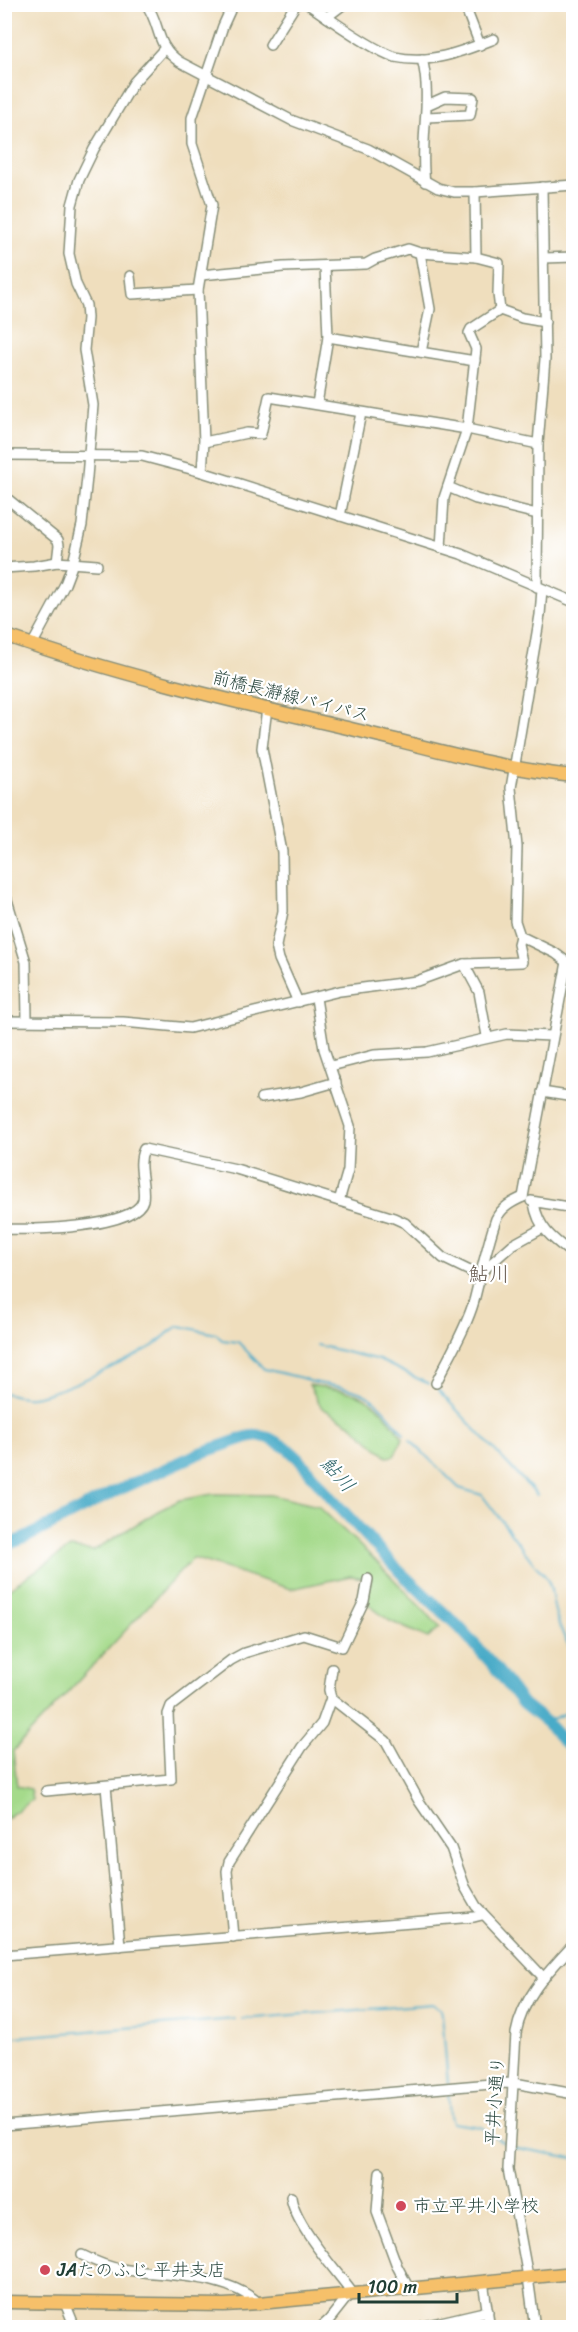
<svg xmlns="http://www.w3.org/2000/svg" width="578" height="2332" font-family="Sriracha,'Klee One',sans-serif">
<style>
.green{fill:#a5da8b;stroke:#628c60;stroke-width:1.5}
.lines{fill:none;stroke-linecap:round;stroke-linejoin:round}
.stream{stroke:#48abc8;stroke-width:2}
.river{stroke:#48abc8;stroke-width:12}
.minor-casing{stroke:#878e78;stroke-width:12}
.major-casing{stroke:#878e78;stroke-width:15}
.minor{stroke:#fff;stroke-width:9}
.major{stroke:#f6c06b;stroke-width:12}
.poi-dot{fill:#d1495b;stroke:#fff;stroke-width:2}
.labels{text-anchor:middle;stroke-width:4.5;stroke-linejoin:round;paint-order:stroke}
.street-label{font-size:18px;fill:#1f3d34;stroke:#fff}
.poi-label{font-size:18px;fill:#1f3d34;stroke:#fff;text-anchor:start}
.water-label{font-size:20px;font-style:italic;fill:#2d6468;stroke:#fff}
.quarter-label{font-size:21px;fill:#6c6056;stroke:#fff}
</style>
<rect width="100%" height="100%" fill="#fff"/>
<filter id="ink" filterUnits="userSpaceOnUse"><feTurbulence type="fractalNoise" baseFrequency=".0167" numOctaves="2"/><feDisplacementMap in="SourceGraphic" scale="12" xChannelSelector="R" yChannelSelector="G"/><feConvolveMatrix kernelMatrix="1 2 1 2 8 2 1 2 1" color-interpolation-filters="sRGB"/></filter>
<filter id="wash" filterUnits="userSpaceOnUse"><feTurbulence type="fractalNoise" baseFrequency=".008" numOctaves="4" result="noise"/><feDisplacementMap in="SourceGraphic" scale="24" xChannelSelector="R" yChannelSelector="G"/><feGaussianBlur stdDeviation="1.35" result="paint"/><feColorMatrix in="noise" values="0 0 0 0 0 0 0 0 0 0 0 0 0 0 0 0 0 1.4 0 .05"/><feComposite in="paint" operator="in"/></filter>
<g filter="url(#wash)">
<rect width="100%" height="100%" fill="#efdebd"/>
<g class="green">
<path d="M309,1385C362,1393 371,1393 403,1438L394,1456L387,1457L352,1425L322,1408Z"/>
<polygon points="213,1494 271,1495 318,1506 375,1560 440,1627 428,1638 390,1621 366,1603 371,1579 350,1576 291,1589 193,1558 13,1751 17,1786 30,1789 32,1800 5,1819 4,1592 70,1548 93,1551 158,1511 180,1500"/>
</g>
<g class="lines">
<g class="stream">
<polyline points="317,1345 379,1360 429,1384"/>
<polyline points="438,1390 537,1495"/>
<path d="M4,1393C14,1395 23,1398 32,1397C58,1394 127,1361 151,1347C160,1342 172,1327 180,1326L216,1334L222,1340L238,1342L264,1369L302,1378L309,1381C325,1385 344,1386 359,1392C377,1398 392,1419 404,1434"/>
<path d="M410,1440L459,1488L482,1495L535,1565C556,1584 549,1592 556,1615C560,1629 566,1642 574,1654"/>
<polyline points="574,1679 571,1680 574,1683"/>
<polyline points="546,1722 566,1713 574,1712"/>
<polyline points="242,2019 433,2004 441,2009 442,2014 448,2084"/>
<polyline points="4,2038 235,2019"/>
<polyline points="448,2090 450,2116 452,2123 480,2127 506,2144"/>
<polyline points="512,2147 574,2158"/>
</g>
<polyline class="river" points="4,1546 27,1537 114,1492 198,1454 247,1437 257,1435 269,1438 287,1448 298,1458 330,1497 400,1572 459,1627 494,1666 523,1704 546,1722 564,1742 574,1749"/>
</g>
</g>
<g filter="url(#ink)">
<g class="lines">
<defs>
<g id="minor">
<path d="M146,4C162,26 154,45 180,62L291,120L368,149L438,188L454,192H475L574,185"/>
<path d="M308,4C328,18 374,51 395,57C430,65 463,51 494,39"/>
<polyline points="468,14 480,45"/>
<polyline points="327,17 344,4"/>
<polyline points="270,45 296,4"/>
<path d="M422,59C433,99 419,141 425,182"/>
<polyline points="426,117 470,115 473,98 445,97 427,105"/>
<polyline points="475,192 476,257"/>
<polyline points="420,253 430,309 421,352"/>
<polyline points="544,258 574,257"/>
<polyline points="201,275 283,267 366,264 375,259 408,249 420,253 476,257 499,263 498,294 500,310"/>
<polyline points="130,276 132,294 198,290"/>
<polyline points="500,310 522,318 545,322"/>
<polyline points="328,337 475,361"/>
<polyline points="317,404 328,337 325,266"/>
<polyline points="204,442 247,433 261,434 269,397 467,429 538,444"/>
<polyline points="4,455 142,456 202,472 461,554 574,602"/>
<polyline points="202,472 204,442 198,290 212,205 192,144 192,118 223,26 233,4"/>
<polyline points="448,487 476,499 537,514"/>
<polyline points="4,496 58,540 59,545 57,562"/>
<polyline points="340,516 361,413"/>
<polyline points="441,548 444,498 467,429 476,349 469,333 471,329 500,310"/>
<polyline points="4,568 34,566 57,562 97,565"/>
<polyline points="537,587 538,444 545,359 542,187"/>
<polyline points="542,589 540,615 511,788 517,847 515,921 520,936 555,953 567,962"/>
<polyline points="32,645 65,584 73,563 82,525 87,477 93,405 84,350 87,318 86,305 76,284 69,254 72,205 79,180 94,149 134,82 164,49"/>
<polyline points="572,674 574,666"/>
<polyline points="267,708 262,748 282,852 283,911 276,946 279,959 298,1002"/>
<polyline points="4,890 26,962 27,1020"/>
<polyline points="464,964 479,992 487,1036"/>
<polyline points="316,998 324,1049 350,1126 348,1170 339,1201"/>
<polyline points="4,1021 123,1022 190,1028 340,991 417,981 464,964 522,962 518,944 520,936"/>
<polyline points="331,1066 374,1055 427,1052 507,1034 551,1036"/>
<polyline points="542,1092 574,1097"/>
<polyline points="261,1098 301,1092 336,1082"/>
<polyline points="523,1197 567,962"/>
<polyline points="531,1201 574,1208"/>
<path d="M534,1203C538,1229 554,1240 574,1255"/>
<path d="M4,1229C28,1230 136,1229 143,1200C146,1184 136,1165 144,1149L236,1169L394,1218L405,1223L443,1258L478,1275L512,1245L543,1228"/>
<path d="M436,1383C449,1356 466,1329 474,1301C481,1273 487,1246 496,1219C502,1207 512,1202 523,1197"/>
<polyline points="331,1698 386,1741 419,1801 451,1848 465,1887 476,1906 544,1978"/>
<polyline points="106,1786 120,1946"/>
<polyline points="46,1791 171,1779 168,1714 171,1706 231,1660 244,1653 304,1635 342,1647 364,1601 368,1579"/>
<polyline points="233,1937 227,1871 229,1862 302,1747 322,1723 331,1698 329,1690 332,1669"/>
<polyline points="4,1955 474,1917 482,1915"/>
<polyline points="4,2125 503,2083 520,2084 574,2094"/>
<polyline points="380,2172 377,2212 397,2266 409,2289"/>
<path d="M291,2197C295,2226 336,2270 354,2295"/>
<path d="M82,2255C94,2261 107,2267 121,2269C166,2277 223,2272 259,2303"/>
<polyline points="483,2281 489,2322"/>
<polyline points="65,2303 72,2320 73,2328"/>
<polyline points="320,2328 329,2320 348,2296"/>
<polyline points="415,2328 488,2311"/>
<path d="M535,2328L528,2277L508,2169L516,2033C523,1996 549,1971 574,1944"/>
</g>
<g id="major">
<path d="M4,635C121,676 240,703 360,731C430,748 501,769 574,776"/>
<polyline points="4,2302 224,2305 259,2303 574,2273"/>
</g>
</defs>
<use href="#minor" class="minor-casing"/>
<use href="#major" class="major-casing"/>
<use href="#minor" class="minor"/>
<use href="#major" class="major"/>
</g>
</g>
<g class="poi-dot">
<circle cx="401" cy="2206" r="6"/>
<circle cx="45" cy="2270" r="6"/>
</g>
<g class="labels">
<g class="street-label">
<text transform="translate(291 696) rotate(14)" y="6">前橋長瀞線バイパス</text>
<text transform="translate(495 2101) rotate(-86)" y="6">平井小通り</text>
</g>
<g class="poi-label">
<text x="413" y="2212">市立平井小学校</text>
<text x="57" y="2276">JAたのふじ 平井支店</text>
</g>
<g class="water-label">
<text transform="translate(338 1474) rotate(48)" y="7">鮎川</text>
</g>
<g class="quarter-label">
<text x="489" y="1281">鮎川</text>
</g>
</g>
<rect width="578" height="2332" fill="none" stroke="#fff" stroke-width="24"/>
<path d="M359 2293v9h98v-9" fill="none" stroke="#1f3d34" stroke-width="3"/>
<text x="368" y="2293" font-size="18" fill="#1f3d34" stroke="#ffffff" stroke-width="4.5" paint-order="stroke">100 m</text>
</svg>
